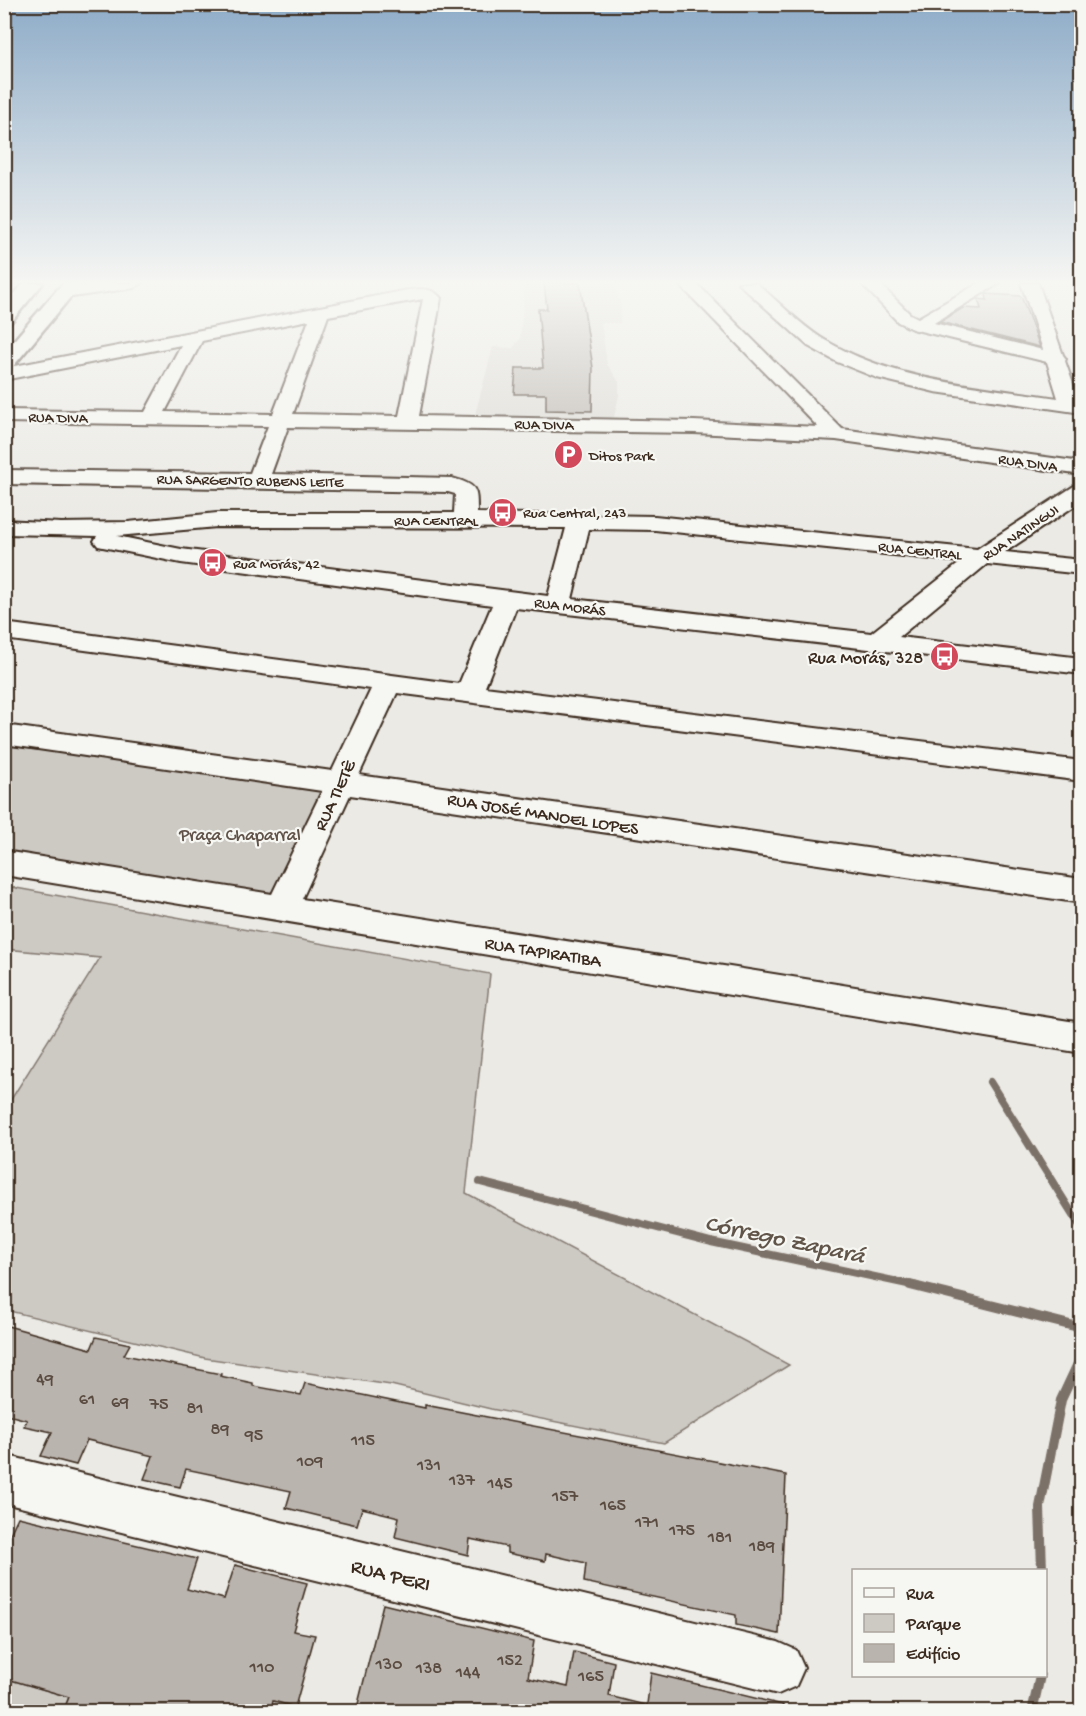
<svg xmlns="http://www.w3.org/2000/svg" width="1086" height="1716" font-family="'Gochi Hand',sans-serif">
<style>
.built{fill:#dcdad4}
.green{fill:#cdcac4;stroke:#847a71;stroke-width:1.5}
.lines{fill:none;stroke-linecap:round;stroke-linejoin:round}
.stream-far1{stroke:#7c7167;stroke-width:8}
.stream{stroke:#7c7167;stroke-width:10}
.building{fill:#bab4ae;stroke:#3b2a1e;stroke-width:1.5}
.minor-casing{stroke:#3b2a1e;stroke-width:4}
.major-casing{stroke:#3b2a1e;stroke-width:5}
.minor{fill:#f6f6f2;fill-rule:evenodd}
.major{fill:#f6f6f2;fill-rule:evenodd}
.labels{text-anchor:middle;stroke-width:4.5;stroke-linejoin:round;paint-order:stroke}
.far-street-label{font-size:15px;fill:#3b2a1e;stroke:#f6f6f2}
.far-poi-label{font-size:15px;fill:#3b2a1e;stroke:#f6f6f2;text-anchor:start}
.poi-label{font-size:18px;fill:#3b2a1e;stroke:#f6f6f2;text-anchor:end}
.street-label{font-size:18px;fill:#3b2a1e;stroke:#f6f6f2}
.park-label{font-size:18px;fill:#605248;stroke:#f6f6f2}
.near-number-label{font-size:18px;fill:#5b4c42}
.near-street-label{font-size:21px;fill:#3b2a1e;stroke:#f6f6f2}
.near-water-label{font-size:24px;font-style:italic;fill:#615449;stroke:#f6f6f2}
</style>
<rect width="100%" height="100%" fill="#ebeae5"/>
<filter id="ink" filterUnits="userSpaceOnUse"><feTurbulence type="fractalNoise" baseFrequency=".0167" numOctaves="2"/><feDisplacementMap in="SourceGraphic" scale="12" xChannelSelector="R" yChannelSelector="G"/><feConvolveMatrix kernelMatrix="1 2 1 2 8 2 1 2 1" color-interpolation-filters="sRGB"/></filter>
<g filter="url(#ink)">
<polygon class="built" points="525,283 614,283 621,307 620,323 601,323 607,364 619,382 619,395 614,417 601,420 475,415 493,347 513,348 520,339"/>
<g class="green">
<polygon points="5,742 325,791 275,895 5,850"/>
<polygon points="5,886 490,974 466,1193 789,1365 664,1443 491,1409 391,1385 205,1358 5,1310 5,1109 100,958 5,949"/>
<polygon points="4,1678 69,1697 63,1711 5,1711"/>
</g>
<g class="lines">
<g class="stream-far1">
<polyline points="990,1082 1082,1229"/>
<polyline points="480,1182 711,1242 917,1286"/>
</g>
<g class="stream">
<polyline points="910,1285 1082,1328"/>
<polyline points="1042,1570 1040,1507 1061,1400 1082,1355"/>
<polyline points="1032,1712 1040,1676"/>
</g>
</g>
<g class="building">
<polygon points="544,283 580,283 593,368 592,411 546,410 546,394 514,394 516,368 543,368 538,309 547,309"/>
<polygon points="986,294 1021,296 1040,347 940,322 963,308 981,309 978,299 987,300"/>
<polygon points="4,1325 91,1349 96,1337 130,1344 124,1355 221,1374 220,1376 253,1383 253,1386 301,1395 305,1383 425,1408 425,1405 786,1475 779,1634 736,1625 736,1615 584,1582 586,1563 546,1554 545,1561 507,1553 507,1547 470,1539 468,1555 395,1537 399,1517 362,1508 357,1525 323,1517 286,1508 291,1491 186,1469 180,1487 144,1479 153,1456 87,1440 76,1465 41,1456 52,1432 24,1426 27,1420 4,1414"/>
<polygon points="18,1517 197,1559 187,1589 224,1599 235,1565 307,1583 293,1631 315,1635 295,1707 273,1701 270,1712 63,1712 69,1697 4,1678 4,1547"/>
<polygon points="383,1604 534,1641 528,1678 568,1687 574,1652 614,1662 609,1696 645,1705 644,1712 356,1712"/>
<polygon points="651,1673 783,1705 782,1712 646,1712"/>
</g>
<g class="lines">
<defs>
<g id="minor">
<polygon points="98,283 142,283 134,288 65,298 59,297 56,293 59,289"/>
<path d="M678,283H696L842,429L1082,462V475L836,440L694,433L288,427L271,474L452,478C478,485 477,489 477,513L655,516L977,549L1074,486L1082,484V501L1005,552L1082,560V574L987,564L899,637L1082,658V674L516,608L485,687L1082,761V781L397,693L359,775L1082,879V903L350,795L302,899L1082,1023V1053L4,875V851L272,894L322,791L4,744V725L332,771L371,689L4,639V623L459,684L492,605L181,563L98,546L94,541L97,536L4,534V520L61,523L128,522L217,513H454L455,494L448,492L4,484V470L250,473L268,426L4,422V410L145,412L181,345L4,380V368L408,290C421,289 432,287 441,298L419,416L694,421L818,427ZM423,299L399,416L293,414L328,316ZM309,320L273,414L165,412L202,341ZM217,527L566,528L548,596L181,549L117,536ZM589,529L655,530L961,562L871,633L572,599Z"/>
<path d="M738,283H756C778,301 799,324 823,339C894,382 979,386 1058,398L1047,362L912,329L898,322L861,283H879L910,314L918,318L979,283H1000L934,323L1043,350L1021,283H1038L1063,355L1066,359L1065,361L1079,401H1082V413L935,392L877,378L837,362L808,346Z"/>
<polygon points="4,293 27,294 30,298 27,302 4,303"/>
<polygon points="4,1455 778,1642 796,1650 804,1668 796,1686 778,1694 4,1503"/>
</g>
<g id="major">
<polygon points="24,283 43,283 11,322 4,323 4,306"/>
<polygon points="63,283 82,283 11,369 4,371 4,352"/>
</g>
</defs>
<use href="#minor" class="minor-casing"/>
<use href="#major" class="major-casing"/>
<use href="#minor" class="minor"/>
<use href="#major" class="major"/>
</g>
</g>
<linearGradient id="sky" x2="0" y2="1"><stop stop-color="#8eacc8"/><stop offset="0.54" stop-color="#f6f6f3"/><stop offset="1" stop-color="#f6f6f3" stop-opacity="0"/></linearGradient>
<rect width="1086" height="523" fill="url(#sky)"/>
<defs>
<symbol id="parking-disc" viewBox="-11 -11 22 22"><circle r="9.5" fill="#d1495b" stroke="#f6f6f2"/><path d="M-3.5-5.5H1a3.5 3.5 0 0 1 0 7H-1V5.5H-3.5ZM-1-3.4V-.6H.8a1.4 1.4 0 0 0 0-2.8Z" fill="#fff"/></symbol>
<symbol id="bus-disc" viewBox="-11 -11 22 22"><circle r="9.5" fill="#d1495b" stroke="#f6f6f2"/><path d="M-5-6H5V4H4V6H2V4H-2V6H-4V4H-5ZM-3.5-4V0h7V-4ZM-3.5 1.2v1.5H-2V1.2ZM2 1.2v1.5H3.5V1.2Z" fill="#fff"/></symbol>
</defs>
<g fill-rule="evenodd">
<use href="#parking-disc" x="552" y="438" width="33" height="33"/>
<use href="#bus-disc" x="486" y="496" width="33" height="33"/>
<use href="#bus-disc" x="196" y="546" width="33" height="33"/>
<use href="#bus-disc" x="928" y="640" width="33" height="33"/>
</g>
<g class="labels">
<g class="far-street-label">
<text transform="translate(58 417) rotate(1)" y="5">RUA DIVA</text>
<text transform="translate(544 424) rotate(1)" y="5">RUA DIVA</text>
<text transform="translate(1028 462) rotate(8)" y="5">RUA DIVA</text>
<text transform="translate(250 480) rotate(1)" y="5">RUA SARGENTO RUBENS LEITE</text>
<text x="436" y="525">RUA CENTRAL</text>
<text transform="translate(1020 532) rotate(-34)" y="5">RUA NATINGUI</text>
<text transform="translate(920 550) rotate(6)" y="5">RUA CENTRAL</text>
<text transform="translate(570 606) rotate(7)" y="5">RUA MORÁS</text>
</g>
<g class="far-poi-label">
<text x="589" y="460">Ditos Park</text>
<text x="523" y="517">Rua Central, 243</text>
<text x="233" y="568">Rua Morás, 42</text>
</g>
<g class="poi-label">
<text x="923" y="663">Rua Morás, 328</text>
</g>
<g class="street-label">
<text transform="translate(334 795) rotate(-65)" y="6">RUA TIETÊ</text>
<text transform="translate(543 813) rotate(9)" y="6">RUA JOSÉ MANOEL LOPES</text>
<text transform="translate(543 951) rotate(9)" y="6">RUA TAPIRATIBA</text>
</g>
<g class="park-label">
<text x="240" y="840">Praça Chaparral</text>
</g>
<g class="near-number-label">
<text x="45" y="1384">49</text>
<text x="87" y="1404">61</text>
<text x="120" y="1407">69</text>
<text x="159" y="1409">75</text>
<text x="195" y="1413">81</text>
<text x="220" y="1434">89</text>
<text x="254" y="1440">95</text>
<text x="363" y="1445">115</text>
<text x="310" y="1466">109</text>
<text x="429" y="1470">131</text>
<text x="462" y="1485">137</text>
<text x="500" y="1488">145</text>
<text x="565" y="1501">157</text>
<text x="613" y="1510">165</text>
<text x="647" y="1527">171</text>
<text x="682" y="1535">175</text>
<text x="720" y="1542">181</text>
<text x="762" y="1551">189</text>
<text x="510" y="1665">152</text>
<text x="389" y="1669">130</text>
<text x="262" y="1672">110</text>
<text x="429" y="1673">138</text>
<text x="468" y="1677">144</text>
<text x="591" y="1681">165</text>
</g>
<g class="near-street-label">
<text transform="translate(391 1574) rotate(14)" y="7">RUA PERI</text>
</g>
<g class="near-water-label">
<text transform="translate(785 1238) rotate(12)" y="8">Córrego Zapará</text>
</g>
</g>
<rect width="1086" height="1716" fill="none" stroke="#f6f6f2" stroke-width="24"/>
<rect x="12" y="12" width="1062" height="1692" fill="none" stroke="#3b2a1e" stroke-width="2" filter="url(#ink)"/>
<rect x="852" y="1569" width="195" height="108" fill="#f6f6f2" stroke="#aba49d" stroke-width="1.5"/>
<rect x="864" y="1588" width="30" height="9" fill="#f6f6f2" stroke="#aba49d" stroke-width="1.5"/>
<text x="906" y="1599" font-size="18" fill="#3b2a1e">Rua</text>
<rect x="864" y="1614" width="30" height="18" fill="#cdcac4" stroke="#aba49d" stroke-width="1.5"/>
<text x="906" y="1629" font-size="18" fill="#3b2a1e">Parque</text>
<rect x="864" y="1644" width="30" height="18" fill="#bab4ae" stroke="#aba49d" stroke-width="1.5"/>
<text x="906" y="1659" font-size="18" fill="#3b2a1e">Edifício</text>
</svg>
